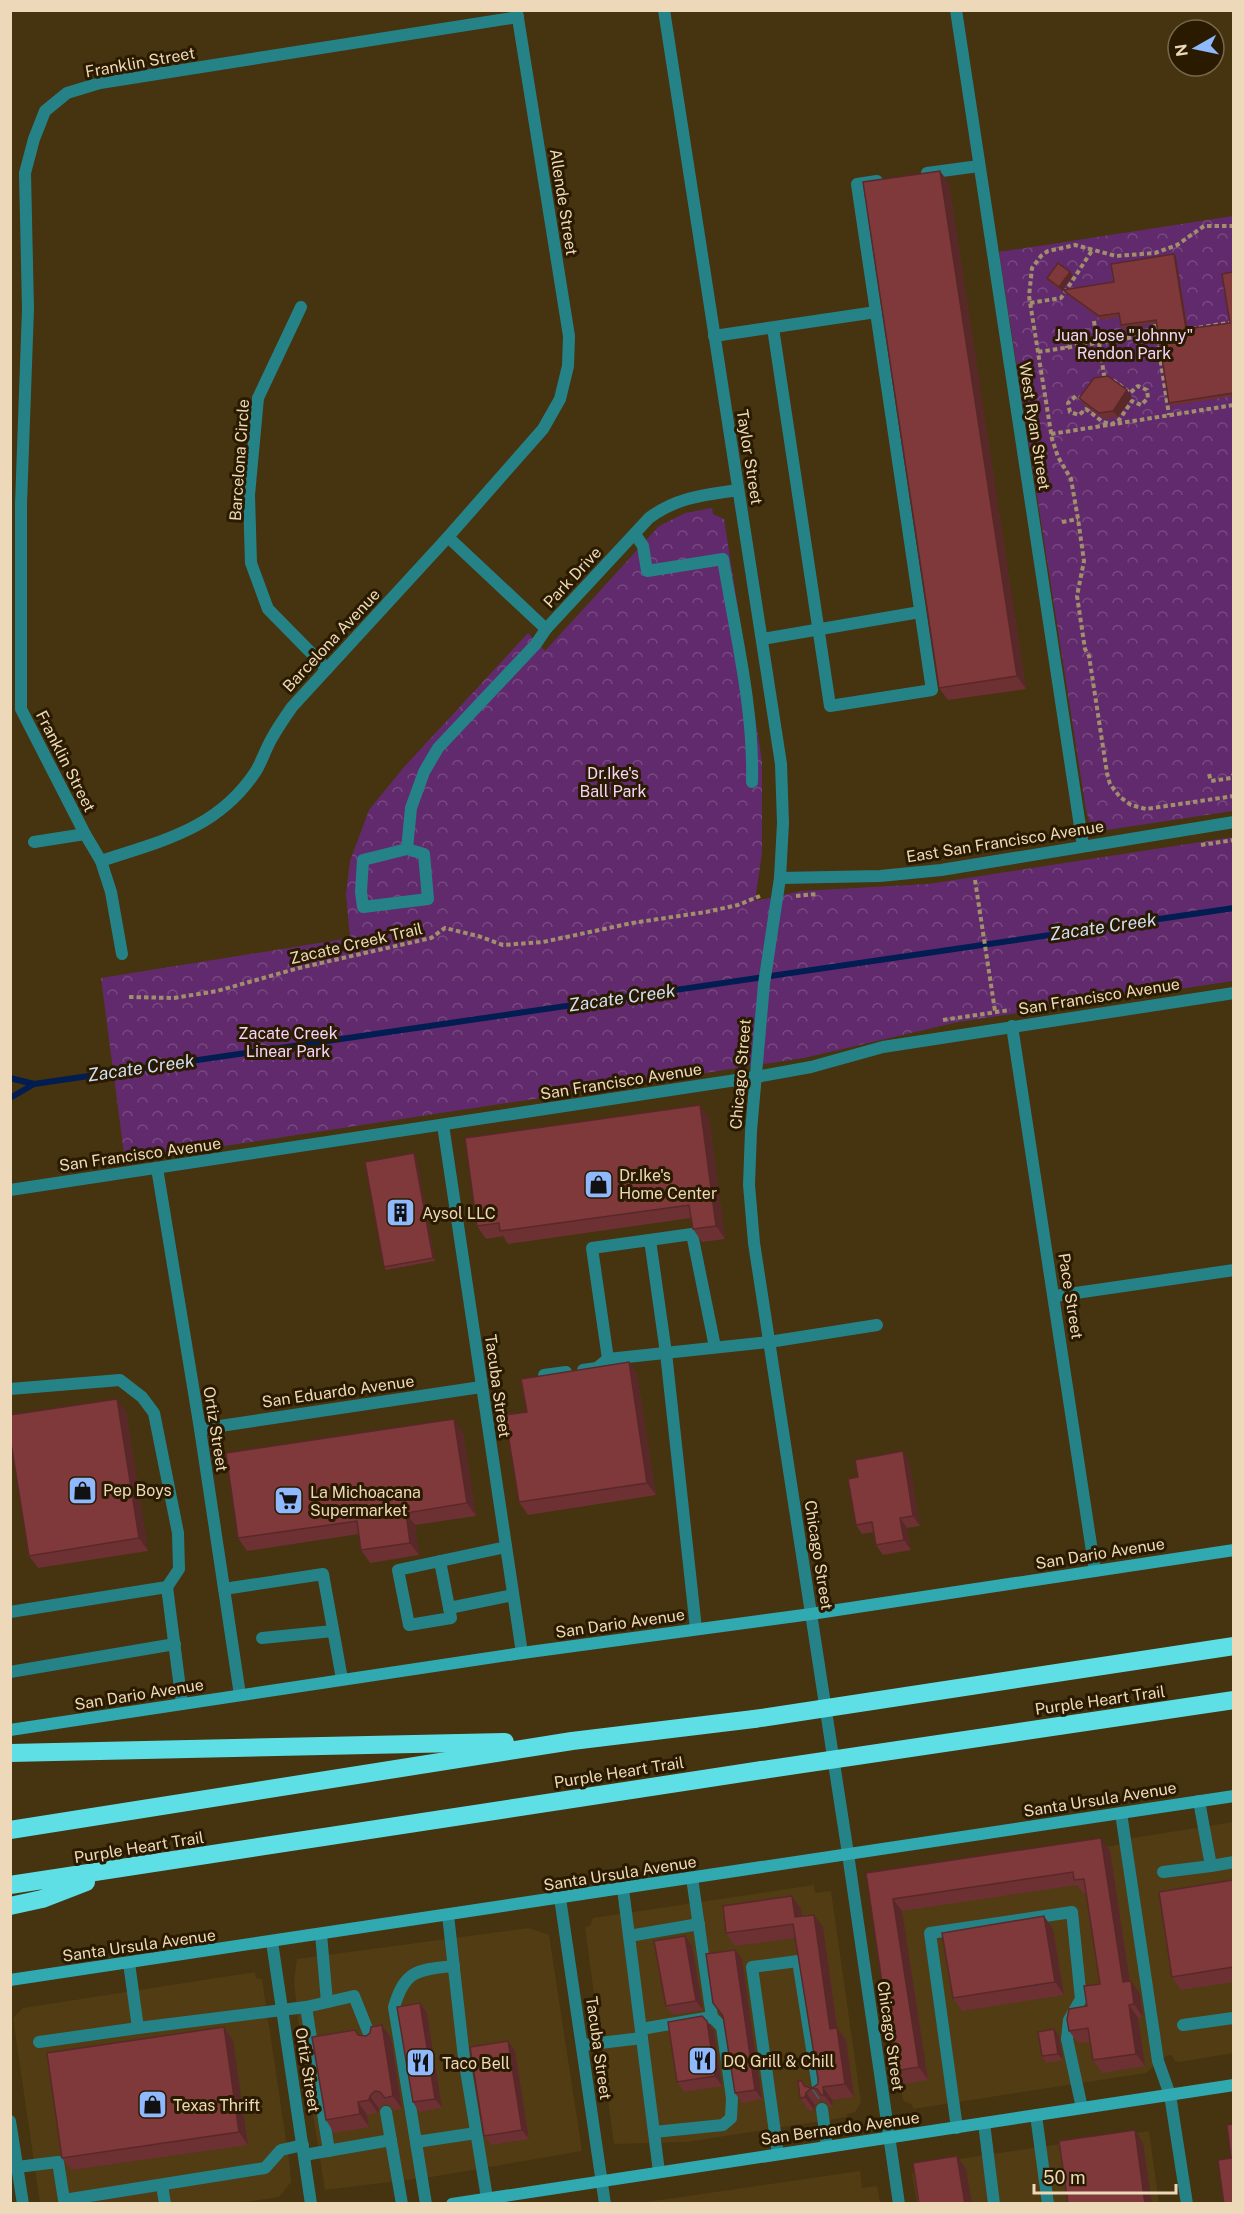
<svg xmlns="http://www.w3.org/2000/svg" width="1244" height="2214" font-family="'Public Sans',sans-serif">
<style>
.built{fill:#523c13}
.forest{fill:url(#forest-crowns)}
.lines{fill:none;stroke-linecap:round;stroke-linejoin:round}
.stream{stroke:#011d52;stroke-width:6}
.path{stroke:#a18e6c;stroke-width:4;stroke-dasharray:4.5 3;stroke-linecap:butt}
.service{stroke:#258388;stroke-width:12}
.minor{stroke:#258388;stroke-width:12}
.tertiary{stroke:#258388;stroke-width:12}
.secondary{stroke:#31a9b0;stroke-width:12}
.motorway{stroke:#5edfe6;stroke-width:18}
.motorway-bridge{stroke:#5edfe6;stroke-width:18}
.wall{fill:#6d3133}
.shaded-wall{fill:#592829}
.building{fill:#7f393b;stroke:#592829;stroke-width:1.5}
.labels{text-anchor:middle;stroke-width:6;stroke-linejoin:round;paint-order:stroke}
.street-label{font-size:16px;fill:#edd9b9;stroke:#2a1b00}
.park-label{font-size:16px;fill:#f4d4fb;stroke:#2a1b00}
.poi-label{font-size:16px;fill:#edd9b9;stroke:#2a1b00;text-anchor:start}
.water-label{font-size:18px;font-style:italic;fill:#d2dff4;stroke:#2a1b00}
</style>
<defs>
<pattern id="forest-crowns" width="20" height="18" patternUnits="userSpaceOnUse" patternTransform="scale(1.5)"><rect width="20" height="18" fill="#612a6d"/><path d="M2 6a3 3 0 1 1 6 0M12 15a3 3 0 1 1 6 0" fill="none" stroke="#784880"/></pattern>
</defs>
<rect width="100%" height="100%" fill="#46330f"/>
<g class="built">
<polygon points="1233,1822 1233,2053 1180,2062 1175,2061 1172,2055 1166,2056 1146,2073 913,2109 912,2104 903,2101 871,1881 1118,1845 1133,1838"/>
<polygon points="814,1885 815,1893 831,1891 861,2102 855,2112 847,2114 847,2117 687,2142 614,2144 585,1927 590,1926 593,1918"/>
<polygon points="529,1928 549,1935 582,2151 431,2177 325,2190 298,2020 294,1981 297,1959"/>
<polygon points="255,1972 256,1978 262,1979 289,2160 291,2182 279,2197 240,2203 40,2203 13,2018 23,2008"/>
<polygon points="1149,2131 1159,2203 917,2203 912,2174 918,2165"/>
<polygon points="860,2171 862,2188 877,2186 880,2203 639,2203"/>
</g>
<g class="forest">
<polygon points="1233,216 1233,811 1100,831 1091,826 1086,810 999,252"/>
<polygon points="712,508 713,514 724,519 762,761 762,853 755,901 801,891 928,884 1233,837 1233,981 958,1022 804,1058 125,1161 101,978 350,938 346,894 350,861 369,810 404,767 528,633 545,651 659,526 685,513"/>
</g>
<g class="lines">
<g class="stream">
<polyline points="10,1078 34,1084 1234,908"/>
<polyline points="10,1098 34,1084"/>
</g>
<g class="path">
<polyline points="1234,226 1204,226 1177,245 1155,253 1116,256 1075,245 1048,251 1041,256 1032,268 1029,296 1052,439 1058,457 1071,479 1078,519 1084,561 1077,596 1085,649 1089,656 1107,773 1110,784 1120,797 1131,805 1146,809 1234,796"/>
<polyline points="1030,303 1061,298 1093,249"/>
<polyline points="1094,321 1097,343"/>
<polyline points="1155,324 1169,415"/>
<polyline points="1184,330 1234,322"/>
<polyline points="1064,331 1067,348"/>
<polyline points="1099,343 1105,381"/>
<polyline points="1038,352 1161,333"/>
<polygon points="1113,380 1130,393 1138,386 1147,390 1148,398 1141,405 1132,401 1119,420 1112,424 1103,422 1086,409 1079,415 1070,412 1068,403 1076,396 1085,400 1097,383"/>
<polyline points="1051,434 1234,405"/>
<polyline points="1062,522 1078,519"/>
<polyline points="1209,774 1211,781 1231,778 1234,774"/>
<polyline points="1201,845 1234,840"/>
<polyline points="975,880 995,1011"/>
<polyline points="796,896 817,894"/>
<polyline points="129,997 174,998 217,991 299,968 431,938 445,928 478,936 503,945 543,942 632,923 706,912 738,905 760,896"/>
<polyline points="943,1020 1010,1010"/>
</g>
<g class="service">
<polyline points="927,173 979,166"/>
<polyline points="773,328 830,706 932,690 857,184 877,181"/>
<polyline points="714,336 876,312"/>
<path d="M635,534L643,546L647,571L723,559C735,632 754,708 752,782"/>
<polyline points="762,639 920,612"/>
<polyline points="407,849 424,854 428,899 363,907 361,892 363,860 407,849 411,808 424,772 438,748 536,644 546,629"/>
<polyline points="650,1240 666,1353 696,1629"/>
<polyline points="608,1359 592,1248 692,1234 715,1347"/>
<polyline points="583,1370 597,1368 608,1359 769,1342"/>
<polyline points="544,1375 566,1372"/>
<polyline points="10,1389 120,1380 142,1397 154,1413 178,1533 179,1569 167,1587"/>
<polyline points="440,1561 451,1618 409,1625 398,1570 506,1547"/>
<polyline points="224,1589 323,1574 342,1679"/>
<polyline points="449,1608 513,1595"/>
<polyline points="10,1612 167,1587 182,1704"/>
<polyline points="262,1638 333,1631"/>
<polyline points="10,1672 175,1644"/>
<polyline points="1199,1801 1211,1866 1234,1862"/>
<polyline points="1121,1813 1158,2061 1170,2095"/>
<polyline points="1163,1872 1211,1866"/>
<polyline points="623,1889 659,2172"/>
<polyline points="448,1915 464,2058 487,2198"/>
<polyline points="321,1934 327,2002"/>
<polyline points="629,1936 699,1924"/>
<polyline points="129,1963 138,2028 306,2007 354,1996 372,2041"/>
<polyline points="306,2007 329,2151"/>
<polyline points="1183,2025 1233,2018"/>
<polyline points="641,2029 712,2017 692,1878"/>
<polyline points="39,2042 138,2028"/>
<polyline points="583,2045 642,2038"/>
<polyline points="822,2109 827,2147"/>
<polyline points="386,2112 402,2204"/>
<polyline points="1036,2115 1048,2204"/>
<polyline points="984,2123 994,2204"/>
<polyline points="957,2128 930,1933 1072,1912 1081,1999 1069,2020 1067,2039 1082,2108"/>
<polyline points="654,2132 723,2125 731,2118 732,2098 722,2027 712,2017"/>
<polyline points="416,2142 476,2133"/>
<polyline points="778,2154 752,1967 798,1961 819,2093"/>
<polyline points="304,2155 391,2140"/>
<polyline points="17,2167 58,2162 64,2200 265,2168 281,2150 303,2145"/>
<polyline points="162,2185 165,2204"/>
<path d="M426,2204L394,2007C405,1970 417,1970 454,1966"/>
</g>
<g class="minor">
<polyline points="956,10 1083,846"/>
<polyline points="301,307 258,398 249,495 251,563 268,609 327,669"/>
<path d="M448,537L546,629L649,518C677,497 705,495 738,490"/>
<polyline points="85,834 101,861 111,892 122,954"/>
<polyline points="34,842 85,834 21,709 21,504 28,309 25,173 34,139 45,111 67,93 100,83 518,17"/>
<path d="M101,861C162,841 218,829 256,771C262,761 266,748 272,738C278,727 285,717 292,707L448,537L543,429L560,399L568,366L569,336L517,12"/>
<polyline points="780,878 880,876 941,870 1234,822"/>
<polyline points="1012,1026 1095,1571"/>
<polyline points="443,1125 522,1653"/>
<polyline points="157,1168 200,1429 240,1695"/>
<polyline points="10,1190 756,1077 811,1067 883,1047 1234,993"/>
<polyline points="1055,1296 1234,1270"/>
<polyline points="769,1342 877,1325"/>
<polyline points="200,1429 481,1387"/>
<polyline points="560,1898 605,2204"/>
<polyline points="272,1942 311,2204"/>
<polyline points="1170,2095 1187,2204"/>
<polyline points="10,2121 23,2204"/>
</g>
<polyline class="tertiary" points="664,10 781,764 783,823 780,878 764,984 751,1131 749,1185 754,1243 848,1854 899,2204"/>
<g class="secondary">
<polyline points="10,1730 522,1653 811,1614 1234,1550"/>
<polyline points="10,1980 1234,1796"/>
<polyline points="452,2204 1234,2085"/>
</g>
<g class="motorway">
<polyline points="10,1753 505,1742"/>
<polyline points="10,1830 572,1741 754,1719"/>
<polyline points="10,1885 762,1770"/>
<polyline points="10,1906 42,1899 86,1882"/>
</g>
<g class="motorway-bridge">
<polyline points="754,1719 1234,1646"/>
<polyline points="762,1770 1234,1700"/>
</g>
</g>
<g class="wall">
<polygon points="949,183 1026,689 948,700 939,688"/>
<polygon points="1174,254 1176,257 1188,329 1230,323 1233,272 1233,396 1171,406 1169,403 1156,323 1123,329 1121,325 1120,317 1102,320 1065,293 1063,290 1114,282"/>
<polygon points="1070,272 1073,275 1062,291 1049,282 1047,278"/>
<polygon points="1132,397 1118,417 1104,419 1084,405 1079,398"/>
<polygon points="709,1118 725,1239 702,1242 693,1229 691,1218 508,1244 503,1236 486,1239 477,1226"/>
<polygon points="416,1156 435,1261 386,1270 384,1267"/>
<polygon points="629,1362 637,1375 656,1495 528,1515 519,1502 527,1412"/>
<polygon points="126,1411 148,1551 38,1568 29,1556"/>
<polygon points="463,1432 476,1516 415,1525 419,1555 370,1563 361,1550 359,1534 247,1551 238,1538"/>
<polygon points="909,1461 920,1526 907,1528 911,1550 883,1555 876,1545 874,1532 862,1534 856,1525 858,1477"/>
<polygon points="1110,1851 1130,1981 1140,1994 1143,2017 1138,2018 1145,2066 1102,2073 1093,2060 1090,2042 1078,2043 1069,2031 1087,2006 1100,1984 1086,1893 1083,1893 1077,1885 902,1911 928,2080 904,2084 895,2071 866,1873"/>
<polygon points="1233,1880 1233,1982 1181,1990 1172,1977"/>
<polygon points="792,1896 801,1909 802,1916 823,1927 837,2028 846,2040 854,2097 832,2100 833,2107 830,2108 826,2102 821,2101 812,2088 818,2084 818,2079 795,1938 735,1946 726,1933"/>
<polygon points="1053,1929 1064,1995 962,2011 953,1998"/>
<polygon points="685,1936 692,1946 703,2010 673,2015 666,2006"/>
<polygon points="735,1950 742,1959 762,2099 742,2103 735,2093 724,2018 713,2003"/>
<polygon points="420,2003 427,2013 442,2108 419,2112 413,2102"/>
<polygon points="707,2021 714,2031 722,2086 684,2092 677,2082"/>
<polygon points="224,2027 233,2040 248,2145 71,2170 62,2158"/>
<polygon points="358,2035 391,2038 402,2109 394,2110 389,2105 384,2104 379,2109 378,2113 367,2115 369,2127 334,2133 326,2120"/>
<polygon points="1059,2036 1063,2060 1046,2063 1042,2056"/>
<polygon points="515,2051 529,2139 491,2145 484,2136"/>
<polygon points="802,2081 806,2086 811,2088 820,2101 815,2105 814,2110 809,2111 800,2098"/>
</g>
<g class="shaded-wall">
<polygon points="940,171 949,183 1026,689 1017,676"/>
<polygon points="1174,254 1176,257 1188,333 1186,329"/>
<polygon points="1070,272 1073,275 1062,291 1059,287"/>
<polygon points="1127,390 1132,397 1118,417 1113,411"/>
<polygon points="700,1105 709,1118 725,1239 716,1226"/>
<polygon points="414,1153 416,1156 435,1261 433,1258"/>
<polygon points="629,1362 637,1375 656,1495 647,1483"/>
<polygon points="117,1399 126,1411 148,1551 139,1538"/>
<polygon points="454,1419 463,1432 476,1516 467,1503"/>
<polygon points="903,1451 909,1461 920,1526 913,1516"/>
<polygon points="406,1513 415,1525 419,1555 410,1543"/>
<polygon points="900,1518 907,1528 911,1550 904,1540"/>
<polygon points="1101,1838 1110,1851 1132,1995 1123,1982"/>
<polygon points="792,1896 801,1909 804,1930 795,1917"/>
<polygon points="893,1899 902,1911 928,2080 919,2067"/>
<polygon points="814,1915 823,1927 839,2042 830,2029"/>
<polygon points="1044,1916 1053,1929 1064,1995 1055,1982"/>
<polygon points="685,1936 692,1946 703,2010 696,2001"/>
<polygon points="735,1950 742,1959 762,2099 755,2090"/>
<polygon points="1131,1981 1140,1994 1143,2017 1134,2004"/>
<polygon points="420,2003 427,2013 442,2108 435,2099"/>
<polygon points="1129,2005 1138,2018 1145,2066 1136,2054"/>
<polygon points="707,2021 714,2031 722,2086 715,2076"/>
<polygon points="382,2025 391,2038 402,2109 393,2096"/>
<polygon points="224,2027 233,2040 248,2145 239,2132"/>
<polygon points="837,2028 846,2040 854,2097 845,2084"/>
<polygon points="1054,2029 1059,2036 1063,2060 1058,2054"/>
<polygon points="508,2041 515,2051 529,2139 522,2130"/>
<polygon points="823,2087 832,2100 833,2107 824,2095"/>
<polygon points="806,2093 815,2105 814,2110 805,2097"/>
<polygon points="370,2096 379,2109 378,2113 369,2100"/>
<polygon points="358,2102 367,2115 369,2127 360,2114"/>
<polygon points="1135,2130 1143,2143 1152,2204 1145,2204"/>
<polygon points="957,2156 966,2169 972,2204 965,2204"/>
</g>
<g class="building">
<polygon points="940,171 1017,676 939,688 863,182"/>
<polygon points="1174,254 1186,329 1230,323 1222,274 1233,272 1233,393 1169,403 1156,320 1121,325 1119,313 1099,316 1063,290 1114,282 1111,264"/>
<polygon points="1058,263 1070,272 1059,287 1047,278"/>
<polygon points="1108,376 1127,390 1113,411 1099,413 1079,398 1094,378"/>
<polygon points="700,1105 716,1226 693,1229 689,1205 500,1231 499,1223 477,1226 465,1138"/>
<polygon points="414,1153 433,1258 384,1267 365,1162"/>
<polygon points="629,1362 647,1483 519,1502 505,1415 527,1412 521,1379"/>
<polygon points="117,1399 139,1538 29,1556 10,1436 10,1415"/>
<polygon points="454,1419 467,1503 406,1513 410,1543 361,1550 357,1521 238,1538 226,1453"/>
<polygon points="903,1451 913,1516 900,1518 904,1540 876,1545 872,1522 856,1525 848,1479 858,1477 855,1460"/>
<polygon points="1101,1838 1123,1982 1131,1981 1134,2004 1129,2005 1136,2054 1093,2060 1088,2028 1069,2031 1067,2019 1069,2009 1087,2006 1084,1986 1100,1984 1084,1879 1074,1880 1073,1872 893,1899 919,2067 895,2071 866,1873"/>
<polygon points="1233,1880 1233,1967 1172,1977 1159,1892"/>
<polygon points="792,1896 795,1917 814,1915 830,2029 837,2028 845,2084 823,2087 824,2095 821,2095 817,2089 812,2088 818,2084 818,2079 793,1924 726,1933 723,1906"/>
<polygon points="1044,1916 1055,1982 953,1998 942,1933"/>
<polygon points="685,1936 696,2001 666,2006 654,1941"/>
<polygon points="735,1950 755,2090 735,2093 723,2016 713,2003 706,1954"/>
<polygon points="420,2003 435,2099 413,2102 397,2007"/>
<polygon points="702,2016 707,2021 715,2076 677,2082 668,2022"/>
<polygon points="382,2025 393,2096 385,2098 380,2092 375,2091 370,2096 369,2100 358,2102 360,2114 326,2120 312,2037 355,2030 358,2035 366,2036 370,2033 371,2027"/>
<polygon points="224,2027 239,2132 62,2158 47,2053"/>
<polygon points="1054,2029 1058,2054 1042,2056 1038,2032"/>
<polygon points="508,2041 522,2130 484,2136 470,2047"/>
<polygon points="798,2081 802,2081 804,2086 811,2088 806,2093 805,2097 800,2098"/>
<polygon points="1233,2124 1233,2204 1224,2204 1218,2160 1231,2158 1227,2125"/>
<polygon points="1135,2130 1145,2204 1068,2204 1059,2141"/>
<polygon points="957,2156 965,2204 919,2204 913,2163"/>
</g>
<defs>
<symbol id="shop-square" viewBox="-11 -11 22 22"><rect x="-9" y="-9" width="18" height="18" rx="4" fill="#8fb8fd" stroke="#2a1b00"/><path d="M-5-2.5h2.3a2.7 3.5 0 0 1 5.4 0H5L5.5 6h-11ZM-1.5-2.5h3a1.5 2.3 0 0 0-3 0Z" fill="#111"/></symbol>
<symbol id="building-square" viewBox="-11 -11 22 22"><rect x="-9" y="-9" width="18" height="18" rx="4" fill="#8fb8fd" stroke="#2a1b00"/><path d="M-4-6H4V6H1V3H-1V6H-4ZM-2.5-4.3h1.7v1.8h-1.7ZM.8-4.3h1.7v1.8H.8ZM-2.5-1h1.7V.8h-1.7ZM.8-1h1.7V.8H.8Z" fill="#111"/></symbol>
<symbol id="supermarket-square" viewBox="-11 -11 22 22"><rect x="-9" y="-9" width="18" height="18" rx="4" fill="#8fb8fd" stroke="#2a1b00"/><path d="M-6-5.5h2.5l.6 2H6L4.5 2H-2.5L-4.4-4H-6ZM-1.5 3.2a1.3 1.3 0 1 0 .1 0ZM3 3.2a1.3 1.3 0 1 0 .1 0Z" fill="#111"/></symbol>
<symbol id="restaurant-square" viewBox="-11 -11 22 22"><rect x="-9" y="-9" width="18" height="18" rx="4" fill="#8fb8fd" stroke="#2a1b00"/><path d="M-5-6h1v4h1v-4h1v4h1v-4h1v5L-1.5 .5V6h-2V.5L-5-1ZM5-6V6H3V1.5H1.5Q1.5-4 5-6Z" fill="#111"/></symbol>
</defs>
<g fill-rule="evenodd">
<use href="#shop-square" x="582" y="1168" width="33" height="33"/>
<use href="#building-square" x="384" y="1196" width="33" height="33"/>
<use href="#shop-square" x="66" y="1474" width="33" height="33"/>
<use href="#supermarket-square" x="272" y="1484" width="33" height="33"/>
<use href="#restaurant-square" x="686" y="2044" width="33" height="33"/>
<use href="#restaurant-square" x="404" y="2046" width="33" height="33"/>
<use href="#shop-square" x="136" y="2088" width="33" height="33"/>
</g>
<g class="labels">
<g class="street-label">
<text transform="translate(140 62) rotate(-10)" y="6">Franklin Street</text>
<text transform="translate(564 202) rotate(81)" y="6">Allende Street</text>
<text transform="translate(1035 426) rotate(81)" y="6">West Ryan Street</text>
<text transform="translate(750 457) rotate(81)" y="6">Taylor Street</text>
<text transform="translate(239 460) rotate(-86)" y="6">Barcelona Circle</text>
<text transform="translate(572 577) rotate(-47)" y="6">Park Drive</text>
<text transform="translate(331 640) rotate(-47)" y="6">Barcelona Avenue</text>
<text transform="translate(66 761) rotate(63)" y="6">Franklin Street</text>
<text transform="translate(1005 841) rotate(-9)" y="6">East San Francisco Avenue</text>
<text transform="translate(356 943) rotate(-13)" y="6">Zacate Creek Trail</text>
<text transform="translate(1099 996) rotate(-9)" y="6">San Francisco Avenue</text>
<text transform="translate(740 1074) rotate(-85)" y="6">Chicago Street</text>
<text transform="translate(621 1081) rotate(-9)" y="6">San Francisco Avenue</text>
<text transform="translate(140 1154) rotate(-8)" y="6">San Francisco Avenue</text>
<text transform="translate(1071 1296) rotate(81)" y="6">Pace Street</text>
<text transform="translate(498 1386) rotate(82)" y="6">Tacuba Street</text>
<text transform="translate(338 1391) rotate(-8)" y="6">San Eduardo Avenue</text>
<text transform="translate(216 1429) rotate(81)" y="6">Ortiz Street</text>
<text transform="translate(1100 1553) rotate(-9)" y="6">San Dario Avenue</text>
<text transform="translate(819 1555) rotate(81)" y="6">Chicago Street</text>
<text transform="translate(620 1623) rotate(-8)" y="6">San Dario Avenue</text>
<text transform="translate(139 1694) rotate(-9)" y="6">San Dario Avenue</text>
<text transform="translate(1100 1700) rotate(-8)" y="6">Purple Heart Trail</text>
<text transform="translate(619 1772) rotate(-9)" y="6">Purple Heart Trail</text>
<text transform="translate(1100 1799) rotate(-9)" y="6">Santa Ursula Avenue</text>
<text transform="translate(139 1847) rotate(-9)" y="6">Purple Heart Trail</text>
<text transform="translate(620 1873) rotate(-9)" y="6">Santa Ursula Avenue</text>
<text transform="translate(139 1945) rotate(-8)" y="6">Santa Ursula Avenue</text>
<text transform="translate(891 2036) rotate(82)" y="6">Chicago Street</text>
<text transform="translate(599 2048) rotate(82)" y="6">Tacuba Street</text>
<text transform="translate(308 2070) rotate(81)" y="6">Ortiz Street</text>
<text transform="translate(840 2128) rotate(-8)" y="6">San Bernardo Avenue</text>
</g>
<g class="park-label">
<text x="1124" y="341">Juan Jose "Johnny"<tspan x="1124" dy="18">Rendon Park</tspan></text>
<text x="613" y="779">Dr.Ike's<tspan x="613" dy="18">Ball Park</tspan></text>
<text x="288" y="1039">Zacate Creek<tspan x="288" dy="18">Linear Park</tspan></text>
</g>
<g class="poi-label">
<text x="619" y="1181">Dr.Ike's<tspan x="619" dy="18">Home Center</tspan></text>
<text x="422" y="1219">Aysol LLC</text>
<text x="103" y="1496">Pep Boys</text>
<text x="310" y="1498">La Michoacana<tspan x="310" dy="18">Supermarket</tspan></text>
<text x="723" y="2067">DQ Grill &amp; Chill</text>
<text x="442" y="2069">Taco Bell</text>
<text x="173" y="2111">Texas Thrift</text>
</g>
<g class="water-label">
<text transform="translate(1103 927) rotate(-8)" y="6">Zacate Creek</text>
<text transform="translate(622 998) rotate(-8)" y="6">Zacate Creek</text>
<text transform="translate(141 1068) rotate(-8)" y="6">Zacate Creek</text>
</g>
</g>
<rect width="1244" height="2214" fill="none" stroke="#edd9b9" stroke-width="24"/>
<g transform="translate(1196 48) rotate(261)"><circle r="28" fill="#2a1b00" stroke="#78674a" stroke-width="1.5"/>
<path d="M0-4.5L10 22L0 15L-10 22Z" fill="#8fb8fd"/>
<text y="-9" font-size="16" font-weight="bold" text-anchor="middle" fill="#edd9b9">N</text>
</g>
<path d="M1034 2184v9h142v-9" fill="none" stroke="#edd9b9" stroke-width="3"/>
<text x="1043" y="2184" font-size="18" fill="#edd9b9" stroke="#2a1b00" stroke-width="4.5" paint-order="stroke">50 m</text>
</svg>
